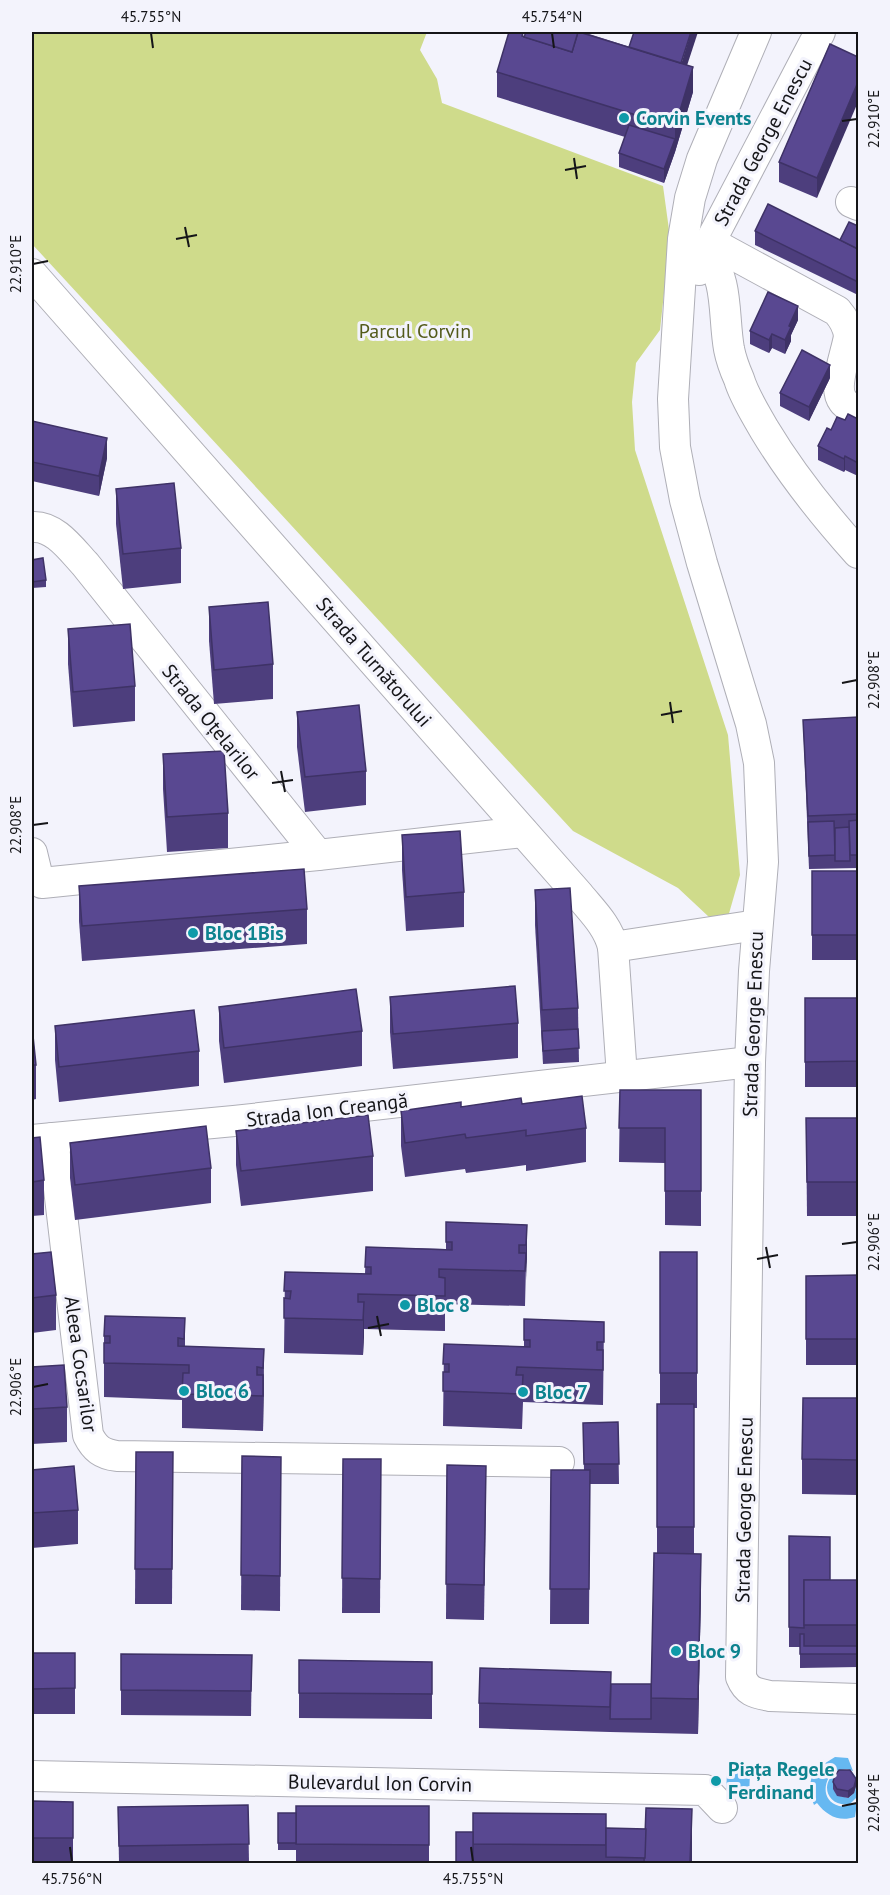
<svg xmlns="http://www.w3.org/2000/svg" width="890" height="1895" font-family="'PT Sans',sans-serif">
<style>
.green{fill:#cfdb8b}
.water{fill:#66b8f1;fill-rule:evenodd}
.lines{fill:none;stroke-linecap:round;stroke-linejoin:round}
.minor-casing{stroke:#afafb7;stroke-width:32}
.minor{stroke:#fff;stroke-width:30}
.wall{fill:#4d3e7d}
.shaded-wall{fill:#3e3266}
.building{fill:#594891;stroke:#3e3266;stroke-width:1.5}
.ticks{fill:none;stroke:#151518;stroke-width:2}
.culture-dot{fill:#0f9aa8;stroke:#f3f3fc;stroke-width:2}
.labels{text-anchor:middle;stroke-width:6;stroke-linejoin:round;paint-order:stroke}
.culture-label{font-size:20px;font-weight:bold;fill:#0d838f;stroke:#f3f3fc;text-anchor:start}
.street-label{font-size:20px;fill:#151518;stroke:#f3f3fc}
.park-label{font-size:20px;fill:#535a1a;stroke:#f3f3fc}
.neatline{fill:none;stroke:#151518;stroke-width:2}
.ticks-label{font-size:15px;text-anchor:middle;fill:#151518}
</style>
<rect width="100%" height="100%" fill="#f3f3fc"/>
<polygon class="green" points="32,32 427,32 420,50 437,79 442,103 663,186 670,237 660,330 636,363 632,402 635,450 728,735 740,875 724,931 678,888 573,831 32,244"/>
<g class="water">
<path d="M835,1757L848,1758L853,1771L847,1769L834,1771C823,1781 821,1801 839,1806C846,1807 852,1804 857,1803L855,1817C839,1822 827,1816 817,1803L814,1805C808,1790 809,1779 817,1765L819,1767Z"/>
<path d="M841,1771L852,1772L858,1780V1796L850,1804C825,1808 818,1778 841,1771ZM836,1779L855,1783C857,1790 854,1794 848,1798L837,1795L833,1786Z"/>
<polygon points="727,1772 750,1773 749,1796 726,1795"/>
</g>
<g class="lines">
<defs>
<g id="minor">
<path d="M756,32L702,159L690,198L683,239L673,399L675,447L685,500L702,563L751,724L759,763L763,862L754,971L750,1062L741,1677C747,1692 755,1693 770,1696L858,1699"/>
<polyline points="851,202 858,205"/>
<path d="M710,242L837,311C844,319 848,326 849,336C847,352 832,387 843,401C846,406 853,408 858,411"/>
<path d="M706,252C729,280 723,315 729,349C731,359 735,370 739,379C744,396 755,413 764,429C791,474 823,514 858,553"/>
<polyline points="699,270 710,242 820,32"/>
<path d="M32,274L579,895C592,911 608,926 613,947L757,925"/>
<path d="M32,527C54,525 71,549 85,564L318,855L523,832"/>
<polyline points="32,853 38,878 42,883 318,855"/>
<polyline points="613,947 622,1076"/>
<path d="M53,1138L88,1435C95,1449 102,1454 117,1456L559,1462"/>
<polyline points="32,1140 234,1121 750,1062"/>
<polyline points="32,1776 705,1790 722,1808"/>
</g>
</defs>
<use href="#minor" class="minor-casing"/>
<use href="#minor" class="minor"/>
</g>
<g class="wall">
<polygon points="586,32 586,33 687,65 693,92 675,152 664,183 619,167 619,153 625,137 497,97 497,72 523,37"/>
<polygon points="830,44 817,198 779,182 779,162"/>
<polygon points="858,180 858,198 857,197 857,183"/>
<polygon points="858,226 858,295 755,245 755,231 840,240"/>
<polygon points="798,320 791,335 791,341 785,354 772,348 769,353 750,344 750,331"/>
<polygon points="830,378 809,421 780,406 780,393"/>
<polygon points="858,419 858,476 845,470 844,472 818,460 818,446 831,430 845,420"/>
<polygon points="32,423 107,458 99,496 32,481"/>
<polygon points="116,489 181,548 181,583 123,589 116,524"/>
<polygon points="32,560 46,580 46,587 32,588"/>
<polygon points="209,607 273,664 273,699 214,704 209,641"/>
<polygon points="68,629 135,686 135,721 73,727 68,664"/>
<polygon points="297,712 366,771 366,805 305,812 297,747"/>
<polygon points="858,717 858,868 809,869 803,720"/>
<polygon points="163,754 228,813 228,848 167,852 163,789"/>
<polygon points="402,835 464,892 464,927 406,931 402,870"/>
<rect x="812" y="871" width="46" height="89"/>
<polygon points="79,886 307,909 307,944 82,961 79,921"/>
<polygon points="535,890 578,1008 579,1062 543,1064 535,925"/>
<polygon points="390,997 518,1023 518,1058 393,1069 390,1032"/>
<rect x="805" y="998" width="53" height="89"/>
<polygon points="219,1007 362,1031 362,1066 224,1083 219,1041"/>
<polygon points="32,1026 36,1065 36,1099 32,1100"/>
<polygon points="55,1026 199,1051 199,1086 59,1102 55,1060"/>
<polygon points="620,1090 701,1090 701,1226 665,1225 665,1163 619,1162"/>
<polygon points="522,1104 586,1128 586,1162 526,1171 526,1165 466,1173 465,1169 405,1177 401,1146 401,1111 461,1107"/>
<polygon points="806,1118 858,1118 858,1216 807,1216"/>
<polygon points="236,1131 373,1156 373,1191 241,1206 236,1165"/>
<polygon points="32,1138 44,1180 44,1215 32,1216"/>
<polygon points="70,1143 211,1168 211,1203 75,1220 70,1178"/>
<polygon points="446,1222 527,1225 525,1306 445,1304 445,1331 364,1329 363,1355 284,1353 285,1272 365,1274 366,1247 446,1249"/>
<polygon points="660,1252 697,1252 697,1408 694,1408 694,1554 701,1589 698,1734 610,1732 479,1728 479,1703 651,1684 657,1553 657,1404 660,1404"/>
<polygon points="32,1254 56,1295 56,1330 32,1333"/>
<polygon points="858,1275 858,1365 806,1365 806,1276"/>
<polygon points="185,1318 185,1346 264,1349 263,1431 182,1428 182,1400 104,1397 104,1336"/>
<polygon points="524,1319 604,1322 603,1405 523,1402 522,1429 443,1426 444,1344 524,1347"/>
<polygon points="32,1367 67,1407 67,1442 32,1444"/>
<polygon points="858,1398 858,1495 802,1494 802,1459"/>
<polygon points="618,1422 619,1484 590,1484 589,1624 550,1624 551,1470 584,1470 583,1423"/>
<polygon points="136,1452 173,1452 172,1604 135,1604"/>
<polygon points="242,1456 281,1457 280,1611 241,1610"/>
<polygon points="343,1459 381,1459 380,1613 342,1613"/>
<polygon points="447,1465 486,1500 484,1620 446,1619"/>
<polygon points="32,1470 78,1510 78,1544 32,1548"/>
<polygon points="789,1536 830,1580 858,1580 858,1667 800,1668 800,1647 789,1647"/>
<rect x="32" y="1653" width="43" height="61"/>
<polygon points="121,1654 252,1655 251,1716 121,1715"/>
<polygon points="299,1660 432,1662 432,1719 299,1718"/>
<polygon points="833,1782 856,1786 854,1793 848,1798 837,1796 833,1789"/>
<polygon points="32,1801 73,1802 73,1863 32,1863"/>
<polygon points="248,1805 249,1863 119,1863 118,1807"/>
<polygon points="429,1806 429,1863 296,1863 296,1850 278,1850 278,1813 296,1813"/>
<polygon points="456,1832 692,1844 692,1863 456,1863"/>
</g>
<g class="shaded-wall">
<polygon points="691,32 698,32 680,87 680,68"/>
<polygon points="693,67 693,92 675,152 664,183 664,169 675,139 675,127"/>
<polygon points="858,82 858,102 817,198 817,178"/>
<polygon points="798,306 798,320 791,335 791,341 785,354 785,340 789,326"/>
<polygon points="772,334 772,348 769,353 769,340"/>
<polygon points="830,365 830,378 809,421 809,407"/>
<polygon points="107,438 107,458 99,496 99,476"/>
<polygon points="845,456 845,470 844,472 844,459"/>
<polygon points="527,1225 527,1259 526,1280 526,1245"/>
<polygon points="364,1302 364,1337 363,1355 363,1320"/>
<polygon points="264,1349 264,1384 263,1431 263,1396"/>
<polygon points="701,1554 701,1589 698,1734 698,1699"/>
<polygon points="856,1779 856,1786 854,1793 848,1798 848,1791"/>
<polygon points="692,1809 692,1863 690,1863"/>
</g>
<g class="building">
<polygon points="509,32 518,32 523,33 522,36 572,52 578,32 579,32 693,67 675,127 497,72"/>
<polygon points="526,32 578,32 572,52 524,37"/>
<polygon points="634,32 691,32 681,63 629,47"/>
<polygon points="830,44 858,57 858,82 817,178 779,162"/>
<polygon points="629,125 675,139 664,169 619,153"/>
<polygon points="768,204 858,249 858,282 755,231"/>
<polygon points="849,222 858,226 858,249 840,240"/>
<polygon points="768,292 798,306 789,326 791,327 785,340 772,334 769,340 750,331"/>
<polygon points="802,350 830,365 809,407 780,393"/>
<polygon points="848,414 858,419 858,463 845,456 844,459 818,446 827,428 831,430 837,417 845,420"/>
<polygon points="32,421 107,438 99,476 32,462"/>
<polygon points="174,483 181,548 123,554 116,489"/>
<polygon points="43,558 46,580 32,582 32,560"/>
<polygon points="268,602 273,664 214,670 209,607"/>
<polygon points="130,624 135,686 73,692 68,629"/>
<polygon points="359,705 366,771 305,777 297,712"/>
<polygon points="858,717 858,814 808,816 803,720"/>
<polygon points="224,751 228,813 167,817 163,754"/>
<polygon points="858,820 858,855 850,855 849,821"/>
<polygon points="834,821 835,855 809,856 808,822"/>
<polygon points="849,827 850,861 835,861 835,828"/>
<polygon points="460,831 464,892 406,897 402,835"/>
<polygon points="304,869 307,909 82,926 79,886"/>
<rect x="812" y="871" width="46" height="64"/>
<polygon points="570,888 578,1008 542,1010 535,890"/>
<polygon points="515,986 518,1023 393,1034 390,997"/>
<polygon points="356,989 362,1031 224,1048 219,1007"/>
<polygon points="805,998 858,998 858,1061 805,1062"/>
<polygon points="194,1010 199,1051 59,1067 55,1026"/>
<polygon points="32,1026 36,1065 32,1065"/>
<polygon points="578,1029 579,1048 543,1051 542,1031"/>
<polygon points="620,1090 701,1090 701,1191 665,1191 665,1128 619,1128"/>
<polygon points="582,1096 586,1128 526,1136 526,1130 466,1138 465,1134 405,1143 401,1111 461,1102 461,1107 521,1098 522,1104"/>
<polygon points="368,1115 373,1156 241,1171 236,1131"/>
<polygon points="806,1118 858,1118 858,1182 807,1182"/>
<polygon points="206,1126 211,1168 75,1185 70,1143"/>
<polygon points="40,1137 44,1180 32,1182 32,1138"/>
<polygon points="446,1222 527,1225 526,1245 519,1245 519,1253 526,1253 525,1271 439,1269 439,1277 445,1278 445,1296 358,1294 358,1302 364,1302 363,1320 284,1318 284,1298 290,1299 291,1291 284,1291 285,1272 371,1274 371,1267 365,1267 366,1247 452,1250 452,1242 446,1242"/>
<polygon points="51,1252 56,1295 32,1298 32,1254"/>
<rect x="660" y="1252" width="37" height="121"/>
<polygon points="858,1275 858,1339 806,1339 806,1276"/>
<polygon points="105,1316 185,1318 184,1339 178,1338 178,1346 264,1349 263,1368 257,1367 257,1375 263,1375 263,1396 182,1394 183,1373 189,1373 189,1365 104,1363 104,1343 110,1343 110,1336 104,1336"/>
<polygon points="524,1319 604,1322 604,1342 597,1342 597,1350 603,1350 603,1370 517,1367 516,1375 523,1375 522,1394 443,1391 443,1372 449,1372 449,1364 443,1364 444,1344 530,1347 530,1340 524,1340"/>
<polygon points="64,1365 67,1407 32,1409 32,1367"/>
<polygon points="803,1398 858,1398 858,1460 802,1459"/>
<rect x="657" y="1404" width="37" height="123"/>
<polygon points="618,1422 619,1464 584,1464 583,1423"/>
<polygon points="136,1452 173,1452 172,1569 135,1569"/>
<polygon points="242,1456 281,1457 280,1576 241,1575"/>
<polygon points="343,1459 381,1459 380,1579 342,1578"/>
<polygon points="447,1465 486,1466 484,1585 446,1584"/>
<polygon points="74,1466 78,1510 32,1513 32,1470"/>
<polygon points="551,1470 590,1470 589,1589 550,1589"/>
<polygon points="789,1536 830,1537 830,1580 804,1580 804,1628 789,1627"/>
<polygon points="654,1553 701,1554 698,1699 651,1698"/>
<rect x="804" y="1580" width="54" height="45"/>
<polygon points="800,1634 804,1634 804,1646 858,1646 858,1654 800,1654"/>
<polygon points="32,1653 75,1653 75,1688 32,1689"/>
<polygon points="121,1654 252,1655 251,1691 121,1690"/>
<polygon points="299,1660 432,1662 432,1694 299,1693"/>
<polygon points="480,1668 611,1672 610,1707 479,1703"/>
<polygon points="611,1684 651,1684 651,1719 610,1719"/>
<polygon points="839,1770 850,1770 856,1779 854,1787 848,1791 837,1789 833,1782 835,1775"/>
<polygon points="32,1801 73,1802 73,1838 32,1838"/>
<polygon points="248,1805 249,1844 119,1846 118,1807"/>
<polygon points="296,1806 429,1806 429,1845 296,1844"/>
<polygon points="646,1808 692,1809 690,1863 644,1863"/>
<rect x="278" y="1813" width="18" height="30"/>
<polygon points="473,1813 606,1814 606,1845 473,1844"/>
<polygon points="606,1828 646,1829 645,1858 606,1857"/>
<rect x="456" y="1832" width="17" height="31"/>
</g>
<path class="ticks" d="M151,33L153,48M552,33L554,48M842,121L857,119M574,158L577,179M565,170L586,166M185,227L189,247M176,239L197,235M33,264L48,261M842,683L857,680M670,702L673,723M661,715L682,711M281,771L285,792M272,783L293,780M33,825L48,823M842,1244L857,1242M766,1247L770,1268M757,1259L778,1255M377,1316L381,1336M368,1328L389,1324M33,1387L48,1384M842,1806L857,1803M70,1847L72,1862M471,1847L473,1862"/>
<g class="culture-dot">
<circle cx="624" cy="118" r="6"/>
<circle cx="193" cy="933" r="6"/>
<circle cx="405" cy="1305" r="6"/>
<circle cx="184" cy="1391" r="6"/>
<circle cx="523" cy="1392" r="6"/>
<circle cx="676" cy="1651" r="6"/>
<circle cx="716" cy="1781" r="6"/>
</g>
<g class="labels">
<g class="culture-label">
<text x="636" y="125">Corvin Events</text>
<text x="205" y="940">Bloc 1Bis</text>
<text x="417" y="1312">Bloc 8</text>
<text x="196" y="1398">Bloc 6</text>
<text x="535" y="1399">Bloc 7</text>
<text x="688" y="1658">Bloc 9</text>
<text x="728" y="1776">Piața Regele<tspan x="728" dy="23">Ferdinand</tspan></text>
</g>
<g class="street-label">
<text transform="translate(763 142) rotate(-62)" y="7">Strada George Enescu</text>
<text transform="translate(374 662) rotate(49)" y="7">Strada Turnătorului</text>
<text transform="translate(211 722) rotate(51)" y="7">Strada Oțelarilor</text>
<text transform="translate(753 1024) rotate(-88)" y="7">Strada George Enescu</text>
<text transform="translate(327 1110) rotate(-7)" y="7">Strada Ion Creangă</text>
<text transform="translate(81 1364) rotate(82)" y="7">Aleea Cocsarilor</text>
<text transform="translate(744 1510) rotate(-89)" y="7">Strada George Enescu</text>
<text transform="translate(380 1783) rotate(1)" y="7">Bulevardul Ion Corvin</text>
</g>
<g class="park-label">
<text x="415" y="338">Parcul Corvin</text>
</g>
</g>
<rect width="890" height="1895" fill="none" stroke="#f3f3fc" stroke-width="66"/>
<rect x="33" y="33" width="824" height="1829" class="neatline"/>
<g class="ticks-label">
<text x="151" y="22">45.755°N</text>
<text x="552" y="22">45.754°N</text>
<text transform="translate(874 119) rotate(-90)" y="5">22.910°E</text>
<text transform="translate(16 264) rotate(-90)" y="5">22.910°E</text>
<text transform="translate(874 680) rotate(-90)" y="5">22.908°E</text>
<text transform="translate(16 825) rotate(-90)" y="5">22.908°E</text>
<text transform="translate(874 1242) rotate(-90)" y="5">22.906°E</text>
<text transform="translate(16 1387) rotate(-90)" y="5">22.906°E</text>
<text transform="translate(874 1803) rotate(-90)" y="5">22.904°E</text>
<text x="72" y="1884">45.756°N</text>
<text x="473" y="1884">45.755°N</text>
</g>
</svg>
